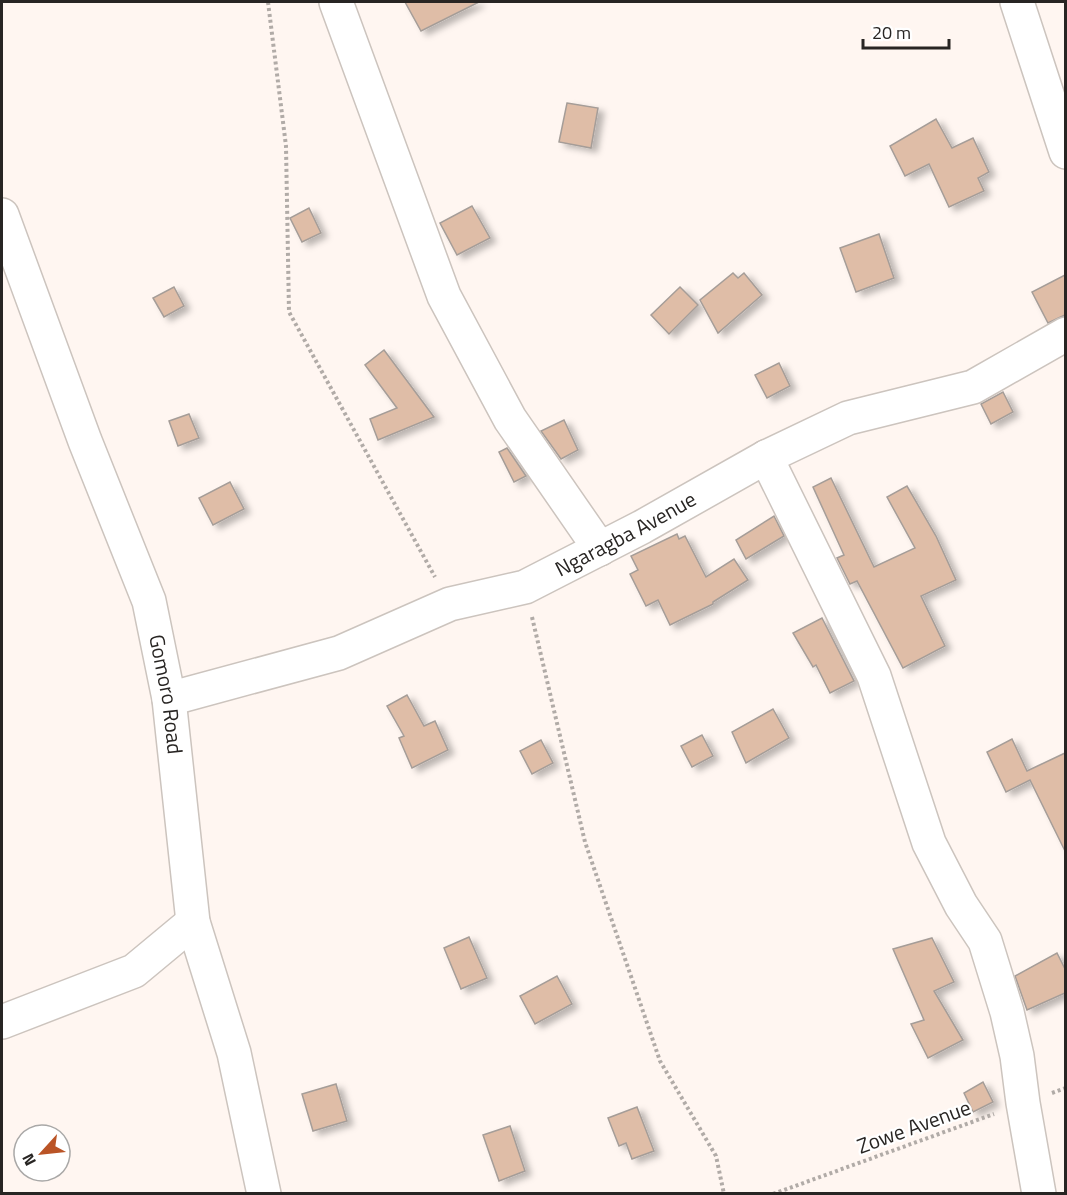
<svg xmlns="http://www.w3.org/2000/svg" width="1067" height="1195" font-family="'Titillium Web',sans-serif">
<style>
.building{fill:#dfbda7;stroke:#a59d98;stroke-width:1.5;filter:url(#shadow)}
.lines{fill:none;stroke-linecap:round;stroke-linejoin:round}
.minor-casing{stroke:#ccc4be;stroke-width:36}
.path{stroke:#b1aba7;stroke-width:4;stroke-dasharray:3 3;stroke-linecap:butt}
.minor{stroke:#fff;stroke-width:33}
.labels{text-anchor:middle;stroke-width:4.5;stroke-linejoin:round;paint-order:stroke}
.street-label{font-size:21px;fill:#282523;stroke:#fff}
</style>
<defs>
<filter id="shadow"><feDropShadow dx="6" dy="4" stdDeviation="3" flood-color="#0004"/></filter>
</defs>
<rect width="100%" height="100%" fill="#fff6f1"/>
<g class="building">
<polygon points="405,2 479,2 421,31"/>
<polygon points="567,103 598,108 591,148 559,142"/>
<polygon points="936,119 952,148 973,138 989,172 978,178 984,191 949,207 929,164 905,176 890,146"/>
<polygon points="472,206 490,238 457,255 440,223"/>
<polygon points="309,208 321,233 302,242 290,218"/>
<polygon points="879,234 894,278 856,292 840,248"/>
<polygon points="733,273 738,278 744,273 762,295 718,333 700,300"/>
<polygon points="1065,275 1065,315 1048,323 1032,292"/>
<polygon points="174,287 184,306 164,317 153,298"/>
<polygon points="680,287 698,305 669,334 651,315"/>
<polygon points="384,350 434,417 378,440 370,419 397,408 365,365"/>
<polygon points="779,363 790,386 767,398 755,375"/>
<polygon points="1003,392 1013,412 991,424 981,404"/>
<polygon points="189,414 199,438 178,446 169,421"/>
<polygon points="564,420 578,450 561,459 541,431"/>
<polygon points="507,448 526,476 514,482 499,452"/>
<polygon points="831,478 874,567 915,548 887,497 907,486 936,536 956,580 921,596 945,646 903,668 857,581 850,584 837,558 844,555 813,487"/>
<polygon points="230,482 244,509 213,525 199,498"/>
<polygon points="774,516 784,536 746,559 736,540"/>
<polygon points="677,534 679,539 685,536 706,577 734,559 748,580 713,602 713,604 670,625 658,600 646,606 630,574 638,570 631,556"/>
<polygon points="822,618 854,681 830,693 816,665 813,667 793,633"/>
<polygon points="407,695 424,726 435,721 448,750 412,768 399,738 404,736 387,706"/>
<polygon points="773,709 789,738 746,763 732,732"/>
<polygon points="702,735 713,756 692,767 681,746"/>
<polygon points="1012,739 1027,771 1065,753 1065,851 1030,780 1006,792 987,752"/>
<polygon points="541,740 553,763 532,774 520,751"/>
<polygon points="469,937 487,978 461,989 444,948"/>
<polygon points="932,938 954,982 934,991 963,1040 928,1058 911,1024 924,1020 893,949"/>
<polygon points="1057,953 1065,969 1065,993 1027,1010 1015,976"/>
<polygon points="557,976 572,1004 535,1024 520,996"/>
<polygon points="983,1082 993,1102 973,1112 964,1093"/>
<polygon points="336,1084 347,1121 313,1131 302,1094"/>
<polygon points="637,1107 654,1151 632,1159 626,1143 619,1146 608,1118"/>
<polygon points="510,1126 525,1171 499,1181 483,1135"/>
</g>
<g class="lines">
<defs>
<g id="minor">
<polyline points="336,2 444,296 510,419 600,549"/>
<polyline points="1017,2 1066,152"/>
<path id="s1" d="M2,215L85,441L149,601L169,699L193,922L234,1053L264,1194"/>
<polyline points="766,457 874,676 929,843 961,905 985,941 1007,1012 1017,1056 1023,1103 1039,1194"/>
<path id="s2" d="M169,699L339,653L450,604L525,587L642,527L766,457L848,418L973,387L1066,334"/>
<polyline points="2,1022 134,971 193,922"/>
</g>
</defs>
<use href="#minor" class="minor-casing"/>
<g class="path">
<polyline points="268,2 286,146 289,312 435,577"/>
<polyline points="532,617 585,842 660,1061 716,1156 724,1194"/>
<polyline points="1052,1093 1066,1088"/>
<polyline points="773,1194 994,1114"/>
</g>
<use href="#minor" class="minor"/>
</g>
<g class="labels">
<g class="street-label">
<text dy="7" stroke="none"><textPath href="#s2" startOffset="488">Ngaragba Avenue</textPath></text>
<text dy="7" stroke="none"><textPath href="#s1" startOffset="508">Gomoro Road</textPath></text>
<text transform="translate(914 1127) rotate(-20)" y="7">Zowe Avenue</text>
</g>
</g>
<rect width="1067" height="1195" fill="none" stroke="#282523" stroke-width="6"/>
<g transform="translate(42 1153) rotate(243)"><circle r="28" fill="#ffffff" stroke="#a9a8a7" stroke-width="1.5"/>
<path d="M0-4.5L10 22L0 15L-10 22Z" fill="#ba5426"/>
<text y="-9" font-size="16" font-weight="bold" text-anchor="middle" fill="#282523">N</text>
</g>
<path d="M863 39v9h86v-9" fill="none" stroke="#282523" stroke-width="3"/>
<text x="872" y="39" font-size="18" fill="#282523" stroke="#ffffff" stroke-width="4.5" paint-order="stroke">20 m</text>
</svg>
